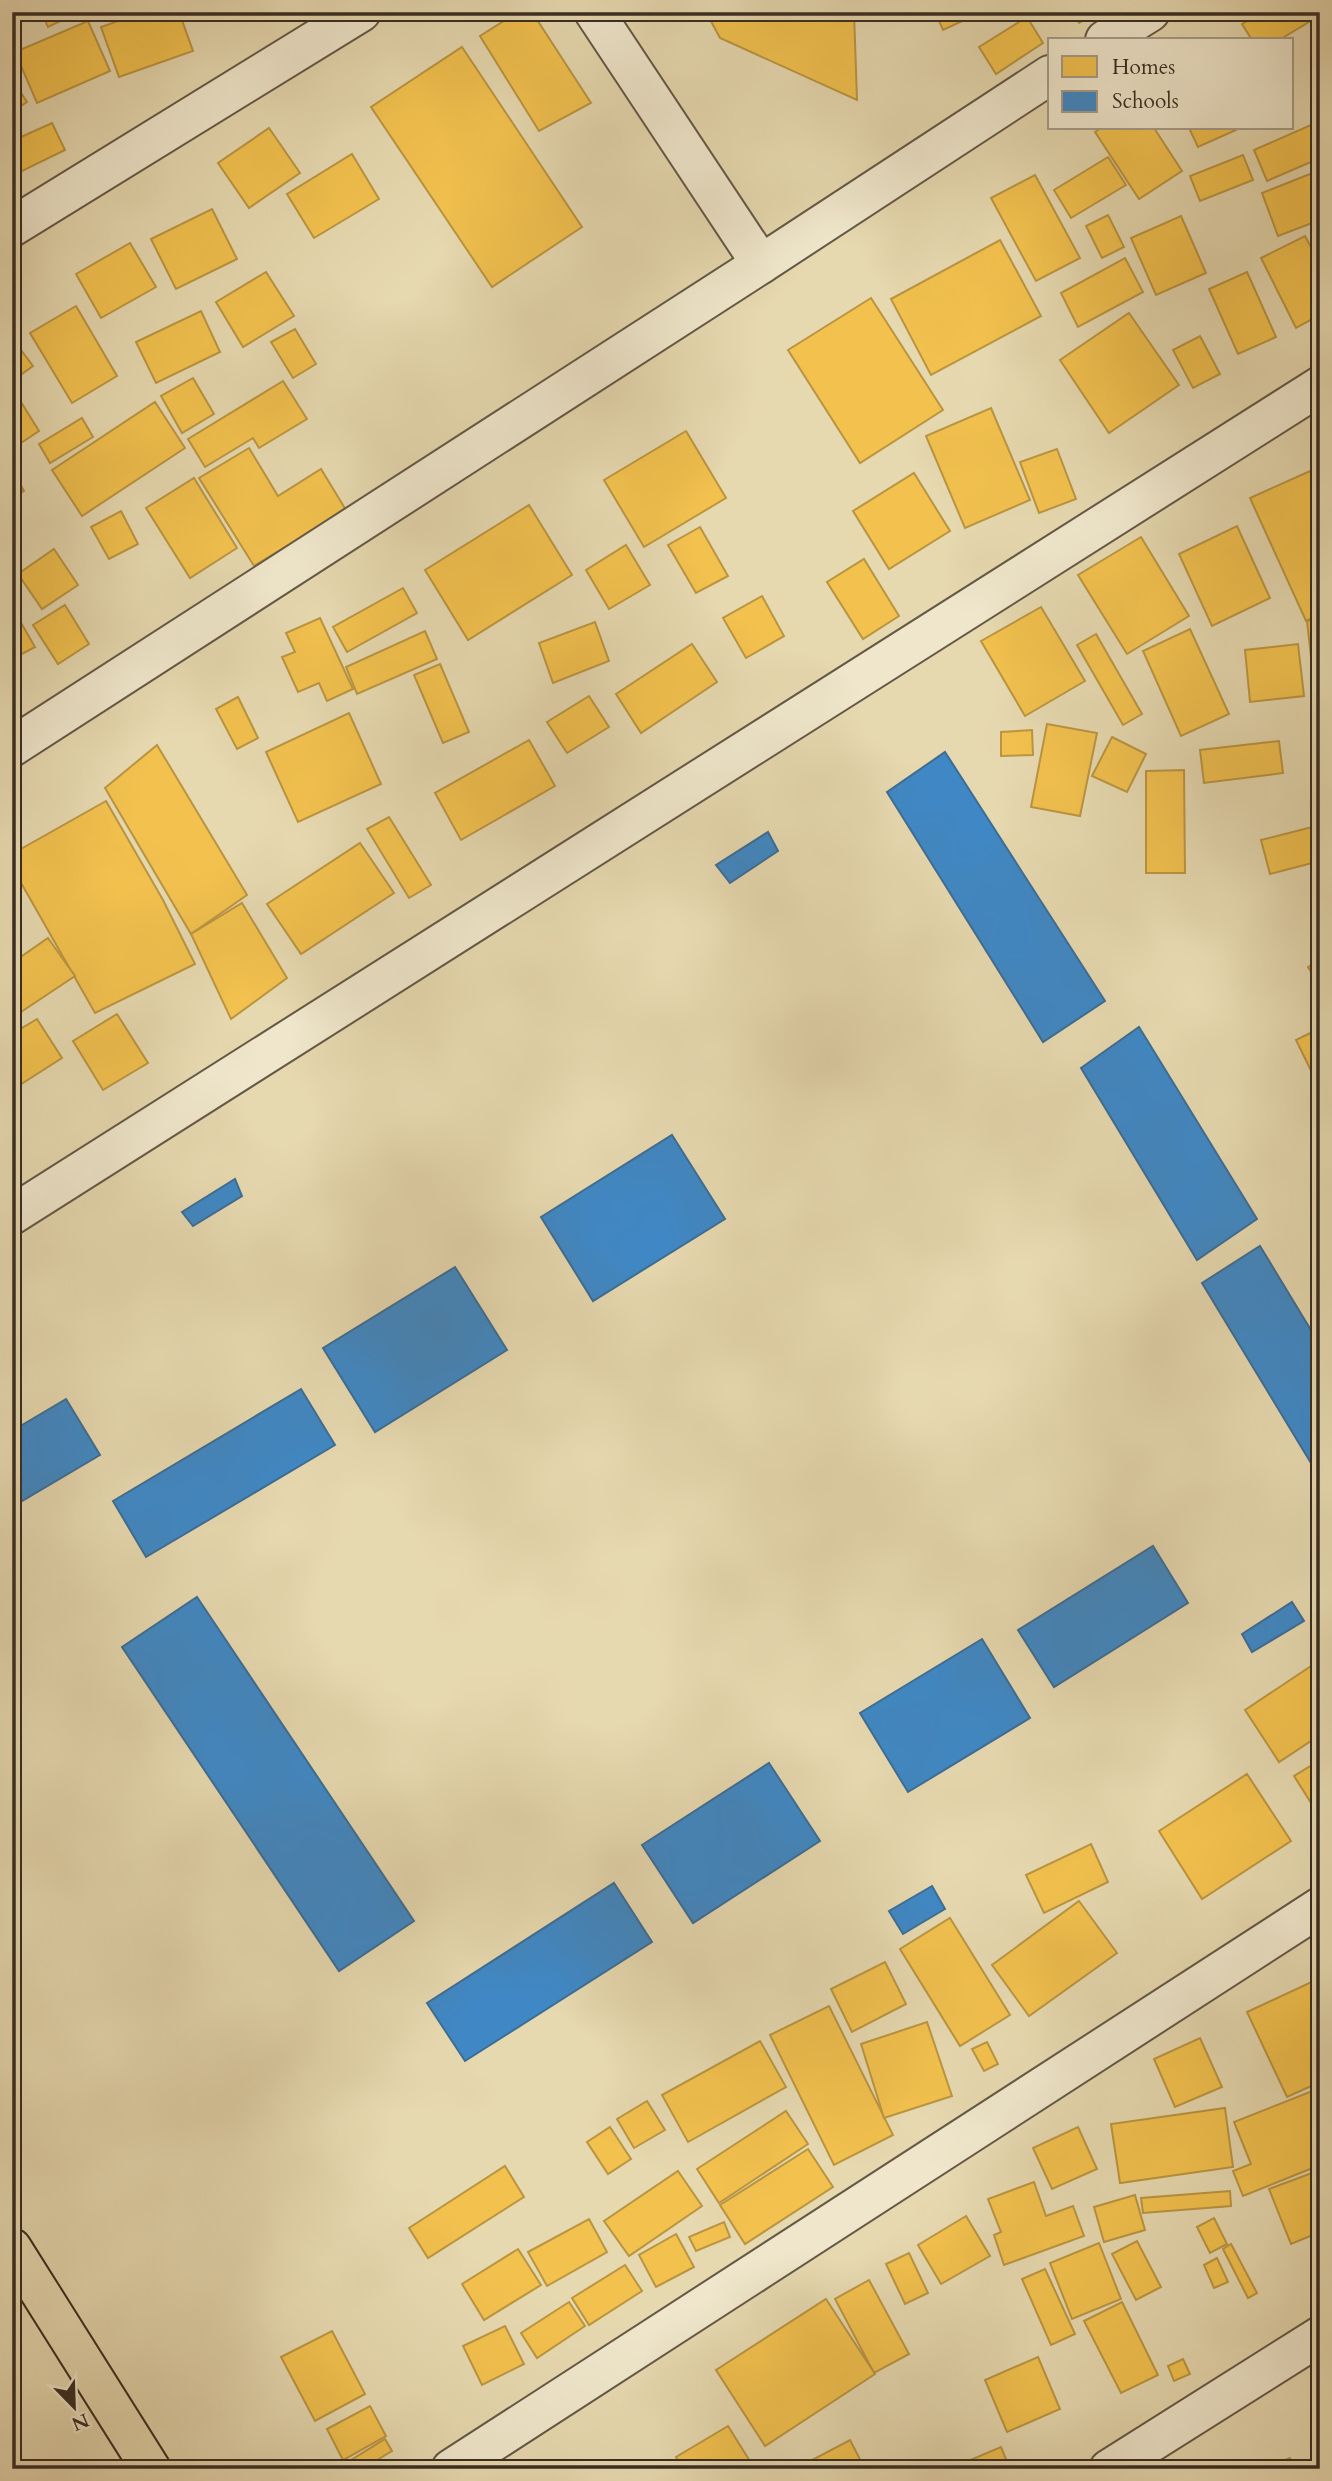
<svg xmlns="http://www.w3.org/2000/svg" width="1332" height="2481" font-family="Cardo,serif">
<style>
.homes{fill:#f2c14e;stroke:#ba9541;stroke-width:2}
.schools{fill:#3f88c5;stroke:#3d6d94;stroke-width:2}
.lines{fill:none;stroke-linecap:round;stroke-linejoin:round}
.minor-casing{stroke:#645846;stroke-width:42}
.primary-casing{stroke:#392d23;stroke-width:42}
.minor{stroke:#efe6cb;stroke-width:38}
.primary{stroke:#e6d8af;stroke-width:38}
</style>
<rect width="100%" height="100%" fill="#e6d8af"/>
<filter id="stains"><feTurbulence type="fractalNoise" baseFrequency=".00286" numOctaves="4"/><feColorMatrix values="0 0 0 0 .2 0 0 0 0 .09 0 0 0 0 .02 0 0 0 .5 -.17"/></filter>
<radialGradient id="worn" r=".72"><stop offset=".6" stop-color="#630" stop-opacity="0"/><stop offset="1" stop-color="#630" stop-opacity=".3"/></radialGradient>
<g class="homes">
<polygon points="41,12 79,12 48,27"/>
<polygon points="143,12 179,12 193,51 119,77 101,27"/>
<polygon points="518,12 532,12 591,103 539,131 480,36"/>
<polygon points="706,12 854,12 857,100 720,38"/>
<polygon points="935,12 982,12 943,30"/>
<polygon points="1073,12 1099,12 1079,23"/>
<polygon points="1262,12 1303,12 1309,22 1279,40 1252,40 1242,24"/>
<polygon points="1027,17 1043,43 996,74 979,47"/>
<polygon points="88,21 110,71 37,103 15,52"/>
<polygon points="462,47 582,227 492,287 371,107"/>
<polygon points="12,79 27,102 12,112"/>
<polygon points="1320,121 1320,158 1267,181 1254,150"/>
<polygon points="52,123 65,150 20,172 12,156 12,141"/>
<polygon points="269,128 300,173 249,208 218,163"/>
<polygon points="1101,128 1154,128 1182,171 1139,199 1095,132"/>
<polygon points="1189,128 1235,128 1236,130 1198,147"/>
<polygon points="352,154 379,199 314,238 287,194"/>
<polygon points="1243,155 1253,180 1200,201 1190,176"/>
<polygon points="1108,157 1126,185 1071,218 1054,190"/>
<polygon points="1320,170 1320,220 1278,236 1262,193"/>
<polygon points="1035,175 1080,258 1036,281 991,198"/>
<polygon points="212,209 237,259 176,289 151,239"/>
<polygon points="1108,215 1124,247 1102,258 1086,226"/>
<polygon points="1181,216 1206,273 1156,295 1131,238"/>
<polygon points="1305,236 1320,264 1320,315 1296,328 1261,258"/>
<polygon points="1000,240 1041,316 931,375 891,299"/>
<polygon points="130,243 156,287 101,318 76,274"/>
<polygon points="1125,258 1143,292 1078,327 1061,293"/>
<polygon points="266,272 294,316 243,347 216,302"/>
<polygon points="1247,272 1276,337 1238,354 1209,289"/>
<polygon points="871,298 943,410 860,463 788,350"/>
<polygon points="76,306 117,376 72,403 30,333"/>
<polygon points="201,311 220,352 156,383 136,342"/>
<polygon points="1129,313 1179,385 1109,433 1060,360"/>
<polygon points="295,329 316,364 293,378 271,342"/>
<polygon points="1200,336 1220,374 1193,388 1173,350"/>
<polygon points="12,338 33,366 12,381"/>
<polygon points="193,378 214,414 182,433 161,396"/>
<polygon points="283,381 307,419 259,448 253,438 205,467 188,439"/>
<polygon points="16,394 39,431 12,449 12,397"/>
<polygon points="155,402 185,448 82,516 52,470"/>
<polygon points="991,408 1030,500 965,528 926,436"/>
<polygon points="82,418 93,437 50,463 39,444"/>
<polygon points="686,431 726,498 644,547 604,480"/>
<polygon points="249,448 278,496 321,469 346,510 254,566 199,478"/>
<polygon points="1057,449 1076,499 1039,513 1020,462"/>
<polygon points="1320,464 1320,489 1311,468"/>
<polygon points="12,470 24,491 12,498"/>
<polygon points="1310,471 1320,493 1320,614 1306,621 1250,498"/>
<polygon points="914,473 950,531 889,569 853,511"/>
<polygon points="194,478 237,548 190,578 146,508"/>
<polygon points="529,505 572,575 468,640 425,570"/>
<polygon points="121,511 138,544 109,559 91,527"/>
<polygon points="1237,526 1270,598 1212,626 1179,554"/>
<polygon points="700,527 728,576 696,593 668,545"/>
<polygon points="1141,537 1189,616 1127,654 1078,575"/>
<polygon points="626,545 650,585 609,609 586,570"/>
<polygon points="54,549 78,585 42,609 18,574"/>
<polygon points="864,559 899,616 863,639 827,582"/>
<polygon points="403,588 417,613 347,652 333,627"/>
<polygon points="762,596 784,636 746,658 723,618"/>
<polygon points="65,605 89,644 58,664 33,625"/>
<polygon points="12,607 35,647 12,659"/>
<polygon points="1041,607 1085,681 1025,716 981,641"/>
<polygon points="320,618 353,689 327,701 319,683 298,692 282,657 295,652 286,633"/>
<polygon points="1320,619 1320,692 1315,692 1307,621"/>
<polygon points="595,622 609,661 553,683 539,643"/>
<polygon points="1190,629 1229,714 1181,736 1143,651"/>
<polygon points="425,631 437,659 357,694 346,667"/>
<polygon points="1096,634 1142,714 1123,725 1077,645"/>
<polygon points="692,644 717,682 641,733 616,694"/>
<polygon points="1298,644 1304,696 1250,702 1245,650"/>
<polygon points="440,664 469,732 443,743 414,675"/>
<polygon points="589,696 609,727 567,753 547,722"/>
<polygon points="238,697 258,738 237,749 216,709"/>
<polygon points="349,713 381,784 298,822 266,752"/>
<polygon points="1047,724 1097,733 1080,816 1031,807"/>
<polygon points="1032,730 1033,755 1001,756 1001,732"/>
<polygon points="1112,737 1146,754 1127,792 1092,776"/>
<polygon points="529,740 555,786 461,840 435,793"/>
<polygon points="1279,741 1283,773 1204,783 1200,750"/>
<polygon points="157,745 247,895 191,934 105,788"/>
<polygon points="1184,770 1185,873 1146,873 1146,771"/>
<polygon points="106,801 163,900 195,964 95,1013 12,867 12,854"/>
<polygon points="389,817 431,885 409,898 367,829"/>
<polygon points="1320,825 1320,861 1270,874 1261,840"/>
<polygon points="360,843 394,893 301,954 267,904"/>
<polygon points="242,903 287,978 231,1019 191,934"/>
<polygon points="48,938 75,976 15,1016 12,1012 12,963"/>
<polygon points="1320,960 1320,986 1308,967"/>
<polygon points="117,1014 148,1063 103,1090 73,1041"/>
<polygon points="37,1019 62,1058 12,1090 12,1034"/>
<polygon points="1320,1028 1320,1089 1296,1040"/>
<polygon points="1320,1660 1320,1735 1279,1762 1245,1710"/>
<polygon points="1320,1760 1320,1817 1294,1776"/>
<polygon points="1247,1774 1291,1841 1202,1899 1159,1831"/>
<polygon points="1091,1844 1108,1882 1044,1913 1026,1875"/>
<polygon points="1079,1901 1117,1953 1029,2016 992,1965"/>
<polygon points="950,1918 1010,2015 960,2046 900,1949"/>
<polygon points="885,1962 906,2004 852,2032 831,1989"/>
<polygon points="1320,1978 1320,2082 1287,2097 1247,2012"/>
<polygon points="829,2006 893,2135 834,2165 770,2035"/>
<polygon points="927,2022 952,2096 884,2118 861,2044"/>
<polygon points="1200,2038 1222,2087 1175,2107 1154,2059"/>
<polygon points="760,2041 786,2087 688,2142 662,2095"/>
<polygon points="987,2042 998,2064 984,2071 972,2049"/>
<polygon points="1320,2088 1320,2165 1243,2196 1233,2171 1251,2164 1234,2122"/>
<polygon points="647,2101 665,2130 634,2148 617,2119"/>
<polygon points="1225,2108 1233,2167 1120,2183 1111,2124"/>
<polygon points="786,2111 808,2144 719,2203 697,2169"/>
<polygon points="610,2127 631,2159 608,2174 587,2142"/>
<polygon points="1078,2127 1097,2169 1052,2189 1033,2148"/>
<polygon points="808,2149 833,2187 745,2244 720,2205"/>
<polygon points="505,2166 524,2197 428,2258 409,2228"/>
<polygon points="1320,2170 1320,2232 1291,2244 1269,2189"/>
<polygon points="678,2171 702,2206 629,2256 604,2221"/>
<polygon points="1034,2182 1046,2216 1073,2206 1084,2236 1004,2265 994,2235 1001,2232 988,2199"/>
<polygon points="1230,2191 1231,2206 1143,2213 1141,2198"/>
<polygon points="1135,2195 1145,2230 1104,2242 1094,2207"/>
<polygon points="966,2216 990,2256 941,2284 918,2245"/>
<polygon points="1214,2218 1227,2244 1210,2253 1197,2227"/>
<polygon points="589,2219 607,2252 547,2286 528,2252"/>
<polygon points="724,2222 730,2237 696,2251 689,2237"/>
<polygon points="676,2234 694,2267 656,2287 639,2255"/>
<polygon points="1137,2241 1161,2287 1136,2300 1112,2254"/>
<polygon points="1099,2243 1121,2299 1072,2319 1050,2263"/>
<polygon points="1231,2244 1257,2293 1248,2298 1223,2249"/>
<polygon points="518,2249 541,2285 484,2320 462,2284"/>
<polygon points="909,2253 928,2293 905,2304 886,2264"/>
<polygon points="1217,2258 1228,2282 1214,2288 1204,2265"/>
<polygon points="625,2265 642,2291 589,2325 572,2298"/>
<polygon points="1045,2269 1075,2334 1051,2345 1022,2279"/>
<polygon points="869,2280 909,2354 874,2373 835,2299"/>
<polygon points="826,2299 875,2374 765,2446 716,2370"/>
<polygon points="569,2302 585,2326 537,2358 521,2333"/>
<polygon points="1122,2302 1158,2375 1121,2393 1084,2321"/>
<polygon points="505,2326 524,2364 482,2385 463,2346"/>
<polygon points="332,2331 365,2394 315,2421 281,2357"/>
<polygon points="1038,2357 1060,2409 1007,2432 985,2380"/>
<polygon points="1183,2359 1190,2374 1174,2381 1168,2366"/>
<polygon points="370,2406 386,2436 343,2460 327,2429"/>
<polygon points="728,2426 753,2466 749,2469 683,2469 676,2457"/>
<polygon points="385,2439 392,2451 362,2469 342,2469 340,2467"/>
<polygon points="850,2440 865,2469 795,2469"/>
<polygon points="1001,2447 1010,2469 957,2469 956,2466"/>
<polygon points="1290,2458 1294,2469 1261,2469"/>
</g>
<g class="schools">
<polygon points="945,752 1105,1001 1043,1042 887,792"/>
<polygon points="768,832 778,851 730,883 716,865"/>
<polygon points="1139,1027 1257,1219 1197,1260 1081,1068"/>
<polygon points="672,1135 725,1219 593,1301 541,1217"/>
<polygon points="235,1179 242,1196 193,1226 182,1212"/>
<polygon points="1260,1246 1320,1345 1320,1478 1202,1283"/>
<polygon points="455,1267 507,1350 375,1432 323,1348"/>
<polygon points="301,1389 335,1445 146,1557 113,1501"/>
<polygon points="66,1399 100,1455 12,1507 12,1431"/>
<polygon points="1153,1546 1188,1603 1054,1687 1018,1630"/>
<polygon points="197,1597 414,1921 339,1971 122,1647"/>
<polygon points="1292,1602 1304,1621 1252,1652 1242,1634"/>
<polygon points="982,1639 1030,1718 908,1792 860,1713"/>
<polygon points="769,1763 820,1841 693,1923 642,1845"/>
<polygon points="614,1883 652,1942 465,2061 427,2003"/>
<polygon points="932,1886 945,1909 903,1934 889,1911"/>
</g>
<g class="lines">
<defs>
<g id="minor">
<polyline points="594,12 761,264"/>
<polyline points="1105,40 1150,12"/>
<polyline points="12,227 361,12"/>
<polyline points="12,747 761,264 1050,75"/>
<polyline points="12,1215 1320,386"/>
<polyline points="451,2469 1320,1907"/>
<polyline points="1109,2469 1320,2336"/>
</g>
<polyline id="primary" points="12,2248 151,2469"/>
</defs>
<use href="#minor" class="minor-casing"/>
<use href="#primary" class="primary-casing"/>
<use href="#minor" class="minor"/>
<use href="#primary" class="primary"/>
</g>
<rect width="1332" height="2481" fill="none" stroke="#e6d8af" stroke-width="42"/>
<rect x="14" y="14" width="1304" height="2453" fill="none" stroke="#392d23" stroke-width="3.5"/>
<rect x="21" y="21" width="1290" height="2439" fill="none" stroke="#392d23" stroke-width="2"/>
<rect x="1048" y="38" width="245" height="91" fill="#efe6cb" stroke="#a69c88" stroke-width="2"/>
<rect x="1062" y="56" width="35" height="21" fill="#f2c14e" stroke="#a69c88" stroke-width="2"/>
<text x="1112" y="74" font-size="21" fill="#392d23">Homes</text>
<rect x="1062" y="91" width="35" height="21" fill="#3f88c5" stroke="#a69c88" stroke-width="2"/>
<text x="1112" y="108" font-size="21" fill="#392d23">Schools</text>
<g transform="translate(74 2407) rotate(157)" stroke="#efe6cb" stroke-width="5" paint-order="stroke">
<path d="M0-5L12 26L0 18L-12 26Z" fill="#392d23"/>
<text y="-10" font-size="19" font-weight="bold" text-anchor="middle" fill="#392d23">N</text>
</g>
<rect width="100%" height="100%" filter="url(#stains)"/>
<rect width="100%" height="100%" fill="url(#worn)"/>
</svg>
